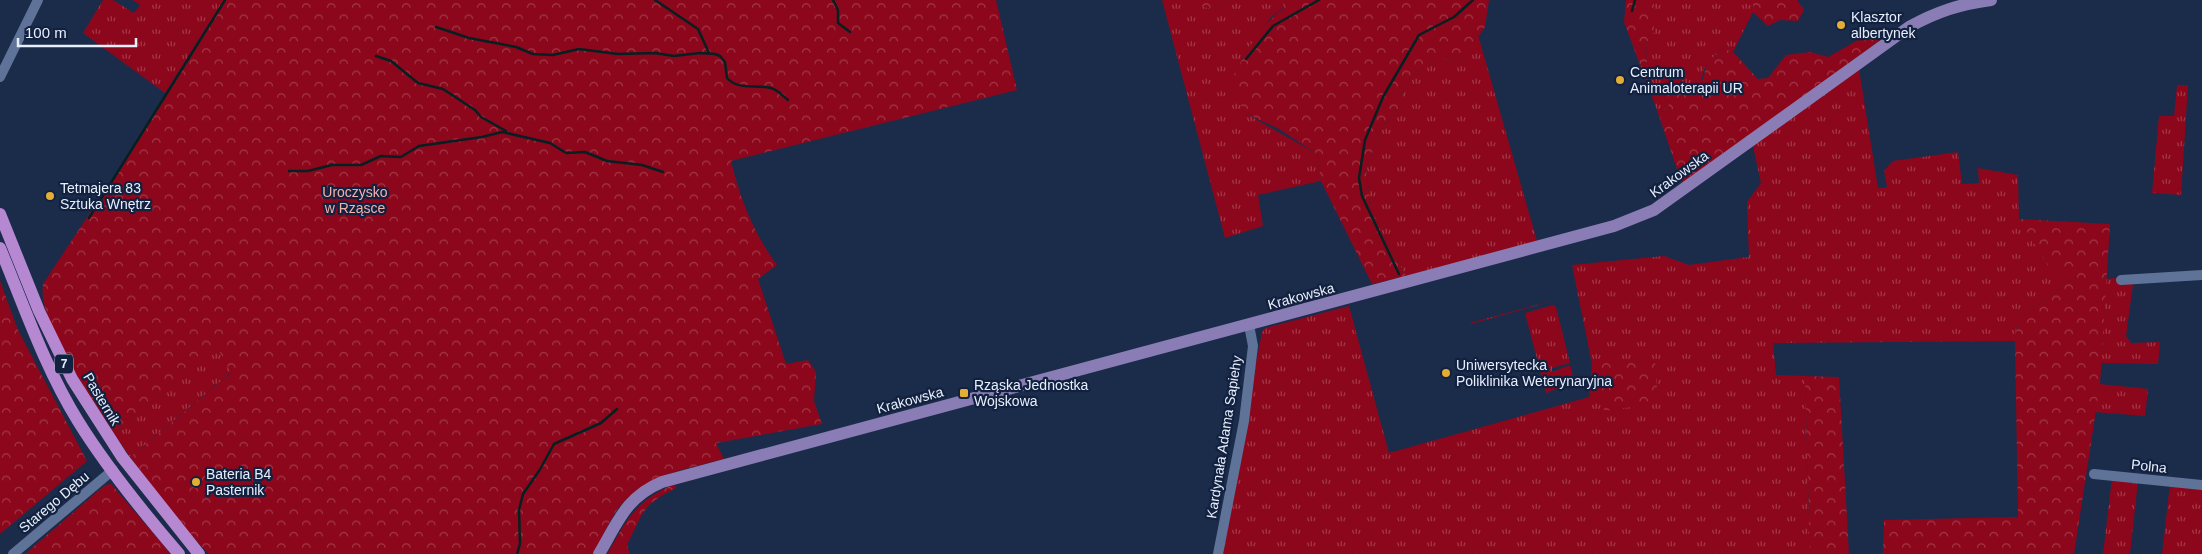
<svg xmlns="http://www.w3.org/2000/svg" width="2202" height="554" font-family="Helvetica,sans-serif">
<style>
.grass{fill:url(#grass-tufts)}
.forest{fill:url(#forest-crowns)}
.lines{fill:none;stroke-linecap:round;stroke-linejoin:round}
.stream{stroke:#042022;stroke-width:2.5}
.street{stroke:#5f7297;stroke-width:10}
.secondary{stroke:#8a7db5;stroke-width:12}
.primary{stroke:#b688d2;stroke-width:12}
.poi-dot{fill:#e4ae35;stroke:#12213f;stroke-width:2}
.labels{text-anchor:middle;stroke-width:4.5;stroke-linejoin:round;paint-order:stroke}
.shield{fill:#12213f;stroke:#a8b1c3;stroke-width:1}
.shield-label{font-size:12px;font-weight:bold;fill:#e8effc}
.poi-label{font-size:14px;fill:#e8effc;stroke:#12213f;text-anchor:start}
.street-label{font-size:14px;fill:#e8effc;stroke:#12213f}
.park-label{font-size:14px;fill:#f4b1ac;stroke:#12213f}
</style>
<defs>
<pattern id="grass-tufts" width="24" height="20" patternUnits="userSpaceOnUse" patternTransform="scale(1.25)"><rect width="24" height="20" fill="#8c071b"/><path d="M3 7l-1-3M5 7V3M7 7l1-3M15 17l-1-3M17 17v-4M19 17l1-3" fill="none" stroke="#a23848"/></pattern>
<pattern id="forest-crowns" width="20" height="18" patternUnits="userSpaceOnUse" patternTransform="scale(1.25)"><rect width="20" height="18" fill="#8c071b"/><path d="M2 6a3 3 0 1 1 6 0M12 15a3 3 0 1 1 6 0" fill="none" stroke="#a23848"/></pattern>
</defs>
<rect width="100%" height="100%" fill="#1b2b4a"/>
<g class="grass">
<polygon points="103,0 113,0 134,13 140,5 133,0 224,0 165,93 83,33"/>
<polygon points="624,0 676,0 130,457 114,434"/>
<polygon points="1162,0 1194,0 1197,5 1216,10 1230,0 1294,0 1271,17 1241,60 1245,113 1317,154 1321,181 1258,195 1263,226 1225,238"/>
<path d="M1654,0H1753V12L1733,52L1724,49C1719,53 1712,57 1708,62C1696,78 1712,85 1680,85L1668,108L1657,110L1640,65L1647,62L1646,43L1654,32Z"/>
<polygon points="1478,35 1537,241 1406,276 1372,214 1366,169 1381,129 1401,105 1403,90 1411,75 1430,65 1438,56 1449,61 1463,58"/>
<polygon points="1859,69 1878,188 1887,187 1884,171 1893,161 1958,152 1962,184 1979,183 1978,168 2018,175 2019,219 2071,280 2040,304 2018,315 2015,341 1773,343 1776,375 1805,376 1810,554 1219,554 1262,332 1265,328 1349,306 1389,453 1589,397 1592,364 1572,265 1664,256 1689,265 1749,257 1747,202 1761,183 1753,146"/>
<polygon points="2177,85 2188,85 2181,195 2152,193 2159,116 2174,116"/>
<polygon points="2134,276 2126,336 2131,343 2160,342 2158,364 2101,363 2106,279"/>
<polygon points="1552,301 1471,324 1470,323 1551,301"/>
<polygon points="1553,305 1556,307 1570,363 1552,368 1552,372 1570,365 1574,379 1571,383 1546,393 1525,313"/>
<polygon points="2100,384 2148,389 2145,416 2094,412"/>
<polygon points="2112,478 2138,481 2130,554 2103,554"/>
<polygon points="2170,484 2202,486 2202,554 2162,554"/>
</g>
<g class="forest">
<path d="M224,0H996L1017,90L731,161C740,199 754,234 777,265L758,279L786,364L808,360L816,372L814,401L822,424L716,443L724,459C687,469 645,475 620,506C609,520 602,539 594,554H209L179,522L130,457L231,373L217,347L114,434C93,399 37,324 43,284L115,175Z"/>
<polygon points="1194,0 1230,0 1216,10 1196,5"/>
<path d="M1282,0H1489L1485,27L1463,58L1449,61L1438,57L1430,65L1411,75L1403,90L1401,105L1381,129L1366,169L1372,214L1406,276L1372,284L1321,181L1317,154L1279,129L1245,113L1230,83C1243,56 1259,26 1284,8Z"/>
<polygon points="1626,0 1654,0 1654,32 1646,43 1647,62 1640,65 1624,22"/>
<polygon points="1753,0 1797,0 1804,10 1798,21 1780,20 1768,26 1753,12"/>
<polygon points="1874,31 1882,39 1682,184 1657,110 1668,108 1671,92 1680,85 1695,85 1703,79 1707,62 1724,49 1733,52 1758,79 1768,78 1786,55 1810,52 1828,57"/>
<polygon points="2019,219 2110,224 2100,384 2074,554 1871,554 1883,553 1884,520 2018,517 2015,341 2018,315 2040,304 2071,280 2050,269"/>
<polygon points="0,281 18,330 87,461 0,534"/>
<polygon points="1655,360 1658,403 1604,411 1599,363"/>
<polygon points="1805,376 1839,377 1849,554 1810,554"/>
<polygon points="111,484 171,554 25,554 105,485"/>
<path d="M675,484L676,488C641,506 644,511 627,545L630,554H607C628,518 635,501 675,484Z"/>
</g>
<g class="lines">
<g class="stream">
<polyline points="655,0 698,29 709,53"/>
<polyline points="833,0 838,10 838,23 850,32"/>
<polyline points="1632,11 1635,0"/>
<path d="M436,27L469,38L516,47L533,54L553,55L579,49L618,54L655,53L674,56L700,53L715,54L720,56L725,62L727,78C739,91 756,84 771,88C778,90 783,96 788,100"/>
<polyline points="376,56 391,61 418,83 443,89 475,110 481,117 506,131"/>
<polyline points="1246,59 1273,26 1319,0"/>
<polyline points="289,171 308,171 332,165 361,165 381,156 401,157 419,146 482,137 502,132 550,143 566,153 585,152 607,161 642,165 663,172"/>
<polyline points="89,218 225,0"/>
<polyline points="1399,274 1362,196 1359,178 1365,140 1383,97 1419,35 1454,17 1473,0"/>
<polyline points="517,554 520,544 519,510 523,494 539,471 554,444 601,423 617,409"/>
</g>
<g class="street">
<polyline points="0,77 38,0"/>
<polyline points="2121,280 2202,275"/>
<polyline points="2094,474 2202,485"/>
<polyline points="13,554 113,470"/>
<polyline points="1218,554 1244,421 1253,346 1249,325"/>
</g>
<path class="secondary" d="M599,554C618,522 626,497 662,482L1614,226L1654,210L1909,27C1936,12 1960,4 1991,0"/>
<g class="primary">
<polyline points="0,214 39,311 72,379 122,457 199,554"/>
<path d="M0,248C24,306 45,368 78,421C107,468 143,512 179,554"/>
</g>
</g>
<g class="poi-dot">
<circle cx="1841" cy="25" r="5"/>
<circle cx="1620" cy="80" r="5"/>
<circle cx="50" cy="196" r="5"/>
<circle cx="1446" cy="373" r="5"/>
<rect x="959" y="388" width="10" height="10" rx="2.5"/>
<circle cx="196" cy="482" r="5"/>
</g>
<g class="labels">
<rect class="shield" x="55" y="354.5" width="18" height="19" rx="4"/>
<g class="shield-label">
<text x="64" y="368">7</text>
</g>
<g class="poi-label">
<text x="1851" y="22">Klasztor<tspan x="1851" dy="16">albertynek</tspan></text>
<text x="1630" y="77">Centrum<tspan x="1630" dy="16">Animaloterapii UR</tspan></text>
<text x="60" y="193">Tetmajera 83<tspan x="60" dy="16">Sztuka Wnętrz</tspan></text>
<text x="1456" y="370">Uniwersytecka<tspan x="1456" dy="16">Poliklinika Weterynaryjna</tspan></text>
<text x="974" y="390">Rząska Jednostka<tspan x="974" dy="16">Wojskowa</tspan></text>
<text x="206" y="479">Bateria B4<tspan x="206" dy="16">Pasternik</tspan></text>
</g>
<g class="street-label">
<text transform="translate(1679 174) rotate(-36)" y="5">Krakowska</text>
<text transform="translate(1301 296) rotate(-15)" y="5">Krakowska</text>
<text transform="translate(102 399) rotate(59)" y="5">Pasternik</text>
<text transform="translate(910 400) rotate(-15)" y="5">Krakowska</text>
<text transform="translate(1224 437) rotate(-81)" y="5">Kardynała Adama Sapiehy</text>
<text transform="translate(2149 466) rotate(6)" y="5">Polna</text>
<text transform="translate(54 502) rotate(-40)" y="5">Starego Dębu</text>
</g>
<g class="park-label">
<text x="355" y="197">Uroczysko<tspan x="355" dy="16">w Rząsce</tspan></text>
</g>
</g>
<path d="M18 38v8h118v-8" fill="none" stroke="#e8effc" stroke-width="2.5"/>
<text x="25" y="38" font-size="15" fill="#e8effc" stroke="#12213f" stroke-width="4" paint-order="stroke">100 m</text>
</svg>
